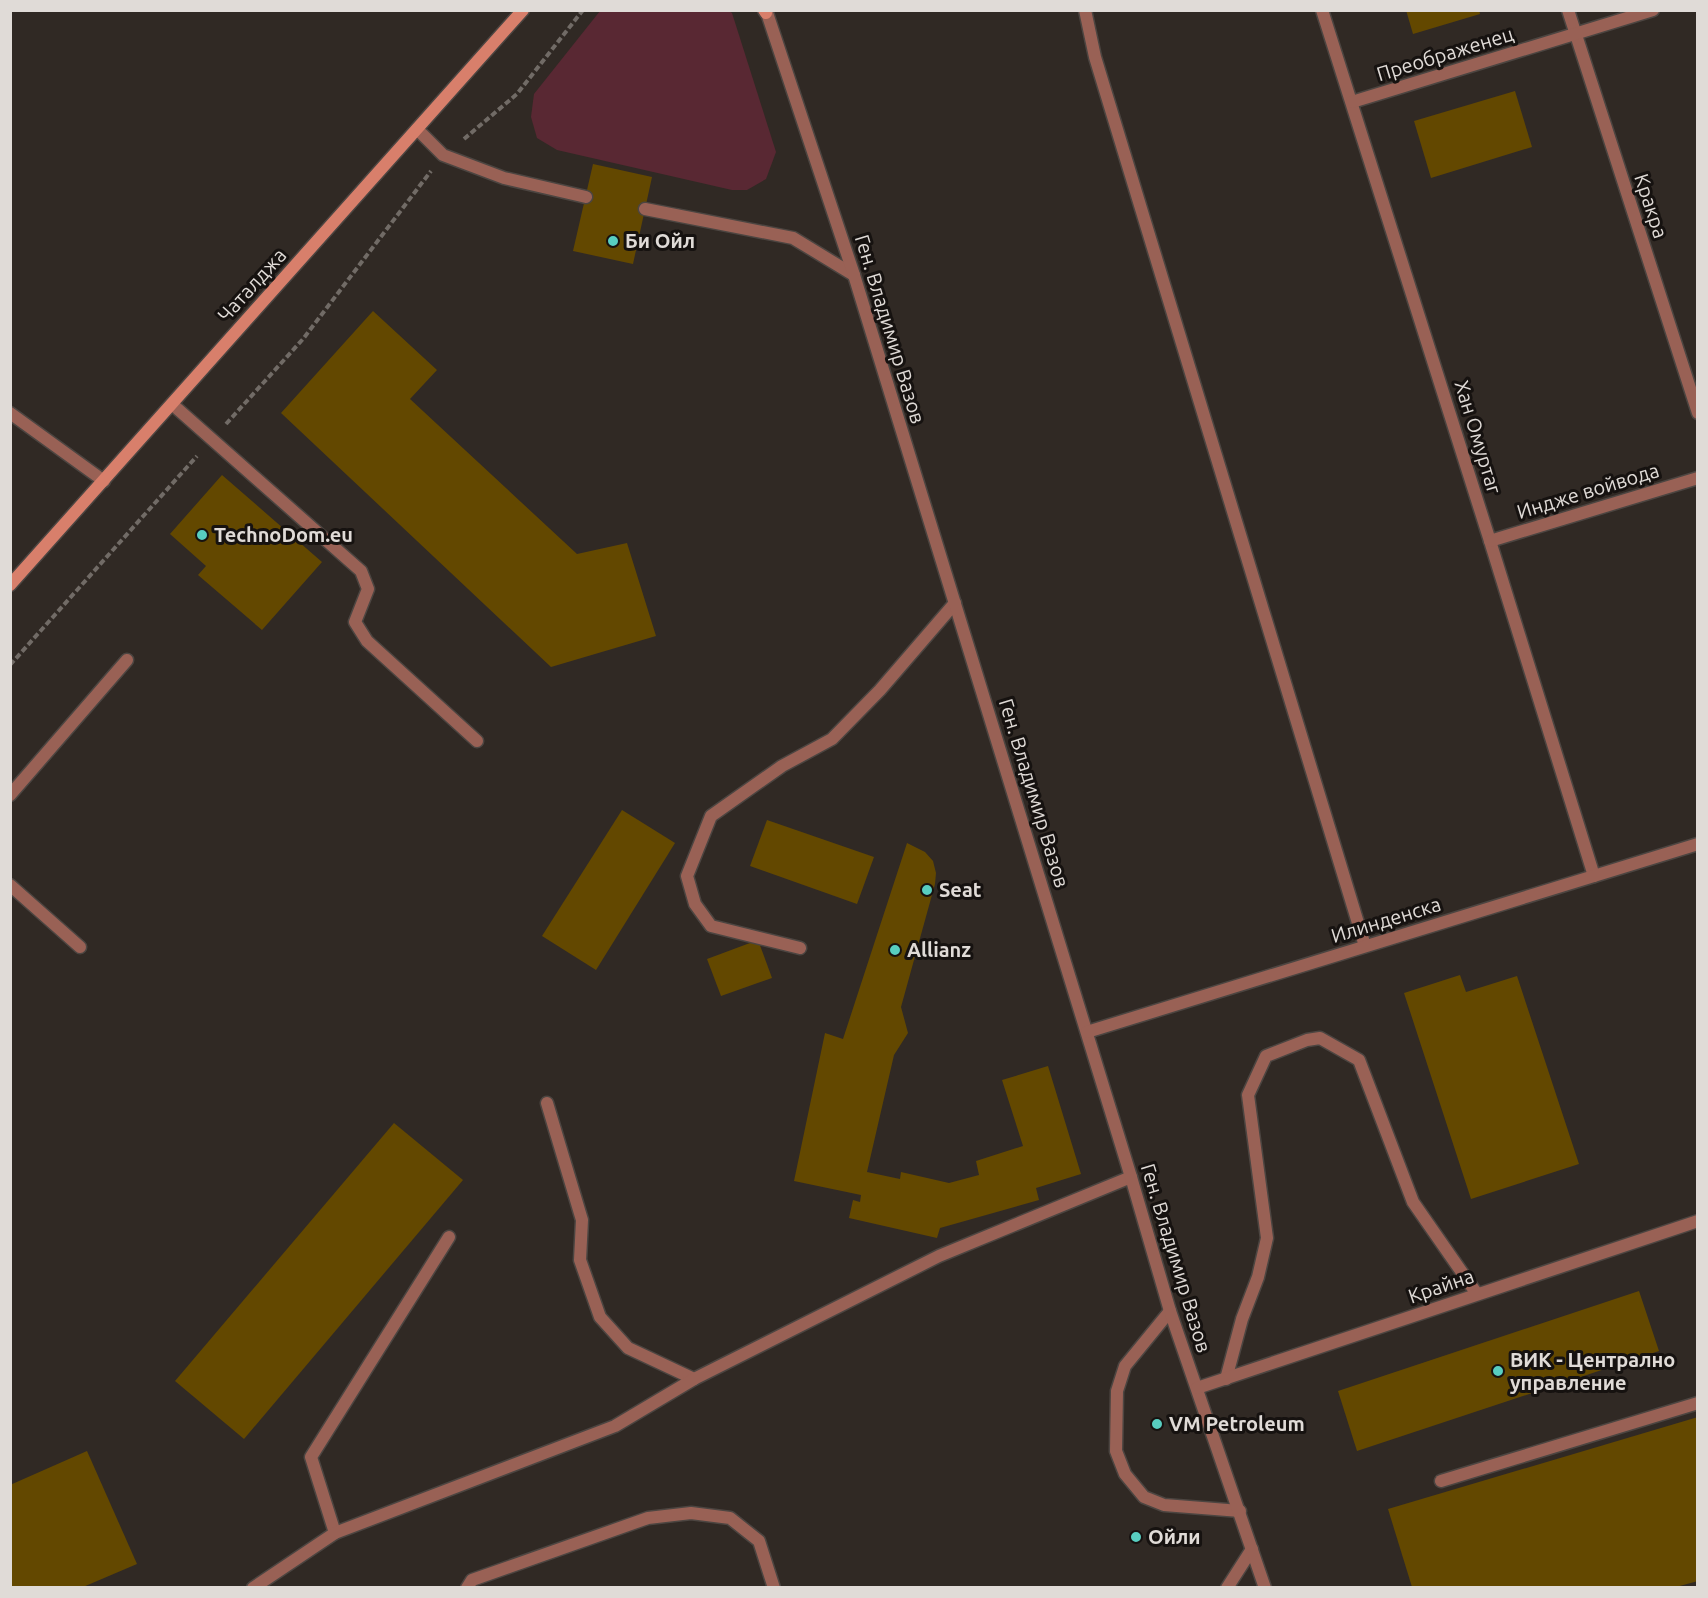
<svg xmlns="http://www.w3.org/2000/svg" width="1708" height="1598" font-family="Ubuntu,sans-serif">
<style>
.green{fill:#592833}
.building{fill:#634800}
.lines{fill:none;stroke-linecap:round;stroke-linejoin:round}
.lane-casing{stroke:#4c4541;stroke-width:15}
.street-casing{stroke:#4c4541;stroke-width:15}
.secondary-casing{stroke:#4c4541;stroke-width:15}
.path{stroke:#716b66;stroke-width:4;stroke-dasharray:6 3;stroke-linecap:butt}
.lane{stroke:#996155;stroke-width:12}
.street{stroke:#996155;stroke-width:12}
.secondary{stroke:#d87f6b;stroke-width:12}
.poi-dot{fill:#58cec0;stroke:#161210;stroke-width:2}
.labels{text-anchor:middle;stroke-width:6;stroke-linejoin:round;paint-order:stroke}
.street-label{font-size:20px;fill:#e0dbd7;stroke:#161210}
.poi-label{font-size:20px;font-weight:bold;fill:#e0dbd7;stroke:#161210;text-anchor:start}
</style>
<rect width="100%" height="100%" fill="#302924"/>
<polygon class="green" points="600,11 729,11 732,13 776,152 766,179 747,190 732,190 557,150 537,138 531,117 534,94"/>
<g class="building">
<polygon points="1406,10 1479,10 1480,14 1413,34"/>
<polygon points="1515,91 1532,147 1431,178 1414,121"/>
<polygon points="593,164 652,177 633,264 573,251"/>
<polygon points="373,311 437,370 410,399 577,554 627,543 656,636 551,667 281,413"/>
<polygon points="222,475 322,562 262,630 198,575 206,566 170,534"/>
<polygon points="622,810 675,843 596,970 542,936"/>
<polygon points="767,820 874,857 857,904 750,866"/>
<polygon points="907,843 925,852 933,861 936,873 935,884 901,1007 908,1033 894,1055 867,1172 900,1179 901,1172 949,1183 979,1175 976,1161 1023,1146 1002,1080 1048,1066 1081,1174 1036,1188 1039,1200 940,1228 937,1238 849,1218 853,1200 860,1202 861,1195 794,1181 825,1033 843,1039"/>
<polygon points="758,940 772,978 721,996 707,959"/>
<polygon points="1460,975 1466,992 1517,976 1579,1164 1471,1199 1404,993"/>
<polygon points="394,1123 463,1180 244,1439 175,1381"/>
<polygon points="1639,1291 1659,1351 1357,1451 1338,1391"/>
<polygon points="1698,1417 1698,1581 1676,1587 1412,1587 1388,1509"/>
<polygon points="87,1451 137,1564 83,1587 10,1587 10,1485"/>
</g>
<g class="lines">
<defs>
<g id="lane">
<polyline points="417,129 443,155 504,178 586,197"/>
<polyline points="645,209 793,238 854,275"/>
<polyline points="172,404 361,571 368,589 355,622 367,641 477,741"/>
<polyline points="10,413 104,481"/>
<polyline points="10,795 127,660"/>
<polyline points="10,885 80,947"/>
<polyline points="800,948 711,926 695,904 687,876 711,816 782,766 832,739 880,690 955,603"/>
<polyline points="547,1103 582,1220 580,1260 600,1317 628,1348 694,1379"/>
<polyline points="1170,1311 1125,1366 1117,1391 1116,1451 1125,1474 1144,1497 1164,1505 1240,1511"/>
<polyline points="1226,1379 1242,1319 1258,1277 1267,1238 1248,1095 1266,1056 1307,1040 1320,1038 1359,1060 1413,1202 1477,1294"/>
<polyline points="1441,1481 1698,1403"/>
<polyline points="335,1533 311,1457 449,1237"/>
<polyline points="253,1588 335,1533 615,1426 694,1379 939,1256 1131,1177"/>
<polyline points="467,1588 472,1580 648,1518 691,1513 730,1518 759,1541 774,1588"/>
<polyline points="1227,1588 1252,1549"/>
</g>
<g id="street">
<polyline points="766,10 854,275 1131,1177 1170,1311 1265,1588"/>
<polyline points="1085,10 1095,57 1365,946"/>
<polyline points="1322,10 1490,541 1594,876"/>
<polyline points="1568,10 1698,413"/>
<polyline points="1352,102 1653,10"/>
<polyline points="1490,541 1698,478"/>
<polyline points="1087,1032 1698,844"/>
<polyline points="1197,1388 1698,1221"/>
</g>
<g id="secondary">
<polyline points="764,10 766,13"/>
<polyline points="10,585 523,10"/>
</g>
</defs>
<use href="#lane" class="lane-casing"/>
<use href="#street" class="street-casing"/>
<use href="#secondary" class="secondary-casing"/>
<g class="path">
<polyline points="464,139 517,94 583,10"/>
<polyline points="226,424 303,339 431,171"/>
<polyline points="10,665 197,456"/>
</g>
<use href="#lane" class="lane"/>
<use href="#street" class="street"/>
<use href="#secondary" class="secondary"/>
</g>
<g class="poi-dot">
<circle cx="613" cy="241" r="6"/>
<circle cx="202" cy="535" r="6"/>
<circle cx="927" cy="890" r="6"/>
<circle cx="895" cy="950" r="6"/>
<circle cx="1498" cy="1371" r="6"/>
<circle cx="1157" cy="1424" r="6"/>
<circle cx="1136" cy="1537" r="6"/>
</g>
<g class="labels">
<g class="street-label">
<text transform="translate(1445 54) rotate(-17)" y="7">Преображенец</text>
<text transform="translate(1651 206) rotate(72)" y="7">Кракра</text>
<text transform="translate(252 285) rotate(-48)" y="7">Чаталджа</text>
<text transform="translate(890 329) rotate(73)" y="7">Ген. Владимир Вазов</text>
<text transform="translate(1478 437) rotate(73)" y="7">Хан Омуртаг</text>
<text transform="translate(1588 491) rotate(-17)" y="7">Индже войвода</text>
<text transform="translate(1034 793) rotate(73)" y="7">Ген. Владимир Вазов</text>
<text transform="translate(1386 920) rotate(-17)" y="7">Илинденска</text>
<text transform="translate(1176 1258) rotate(73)" y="7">Ген. Владимир Вазов</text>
<text transform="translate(1441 1286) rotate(-19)" y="7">Крайна</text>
</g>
<g class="poi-label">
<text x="625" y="248">Би Ойл</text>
<text x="214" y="542">TechnoDom.eu</text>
<text x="939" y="897">Seat</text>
<text x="907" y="957">Allianz</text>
<text x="1510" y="1367">ВИК - Централно<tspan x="1510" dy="23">управление</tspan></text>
<text x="1169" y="1431">VM Petroleum</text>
<text x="1148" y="1544">Ойли</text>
</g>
</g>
<rect width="1708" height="1598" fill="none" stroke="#e0dbd7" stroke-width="24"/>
</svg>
